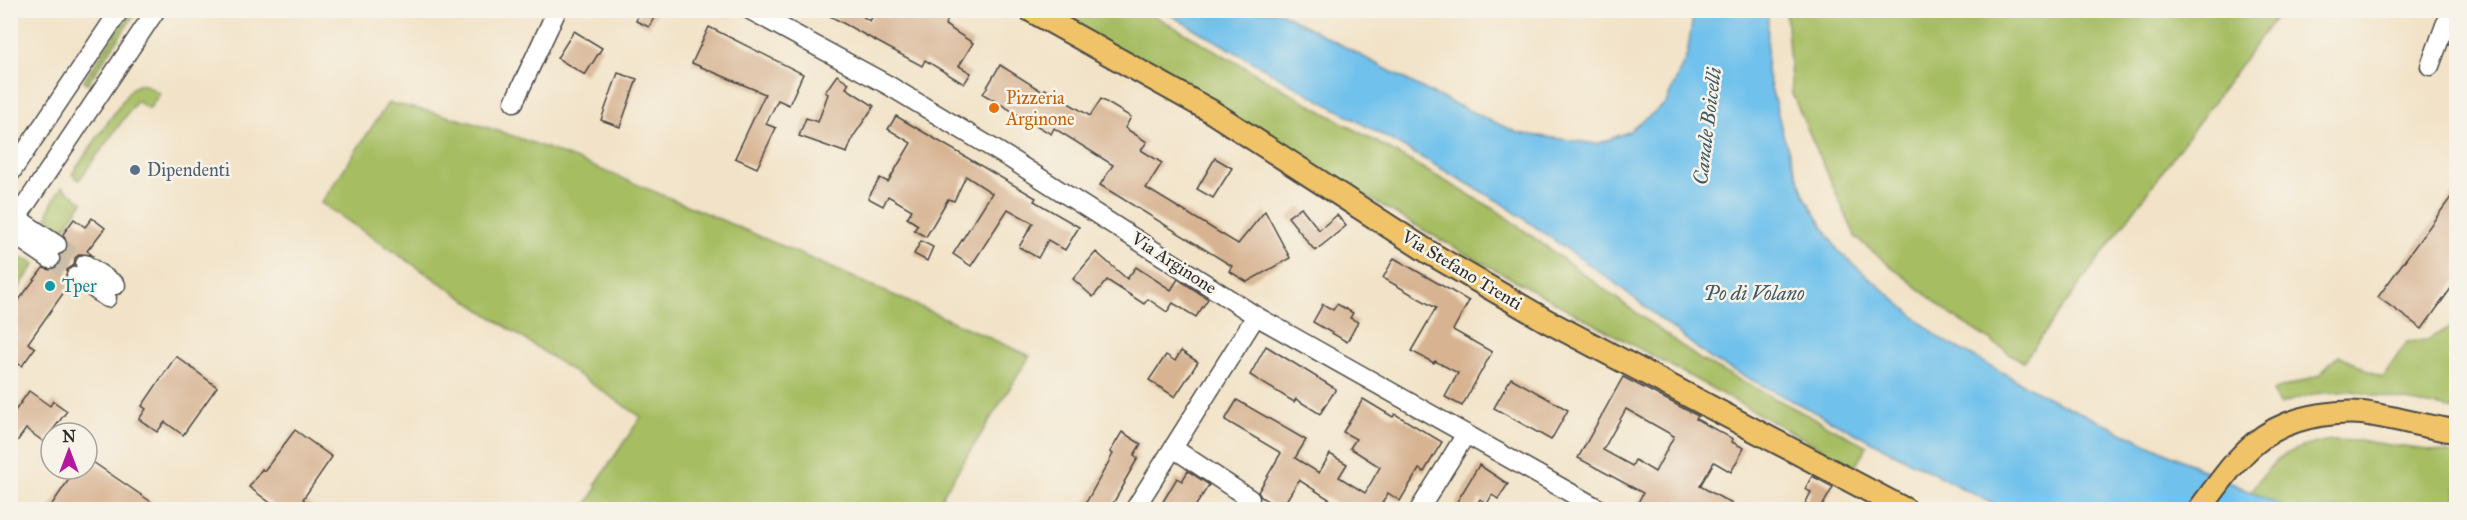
<svg xmlns="http://www.w3.org/2000/svg" width="2467" height="520" font-family="'IM FELL Great Primer',serif">
<style>
.green{fill:#a6bd62;stroke:#687446;stroke-width:1.5}
.water{fill:#70c1ec;stroke:#4e768c;stroke-width:1.5}
.building{fill:#d7b392;fill-rule:evenodd}
.lines{fill:none;stroke-linecap:round;stroke-linejoin:round}
.minor-tunnel{stroke:#cabea9;stroke-width:18;stroke-dasharray:18 9;stroke-linecap:butt}
.minor-casing{stroke:#494743;stroke-width:21}
.major-casing{stroke:#494743;stroke-width:26}
.minor{stroke:#fff;stroke-width:18}
.major{stroke:#f0c369;stroke-width:22}
.food-dot{fill:#e8710a;stroke:#f7f3e8;stroke-width:2}
.service-dot{fill:#5c6f8a;stroke:#f7f3e8;stroke-width:2}
.culture-dot{fill:#0f9aa8;stroke:#f7f3e8;stroke-width:2}
.labels{text-anchor:middle;stroke-width:5;stroke-linejoin:round;paint-order:stroke}
.food-label{font-size:18px;fill:#c56008;stroke:#f7f3e8;text-anchor:start}
.service-label{font-size:18px;fill:#4e5e75;stroke:#f7f3e8;text-anchor:start}
.street-label{font-size:18px;fill:#2b2b2b;stroke:#f7f3e8}
.culture-label{font-size:18px;fill:#0d838f;stroke:#f7f3e8;text-anchor:start}
.water-label{font-size:20px;font-style:italic;fill:#405865;stroke:#f7f3e8}
</style>
<rect width="100%" height="100%" fill="#f7f3e8"/>
<filter id="ink" filterUnits="userSpaceOnUse"><feTurbulence type="fractalNoise" baseFrequency=".0167" numOctaves="2"/><feDisplacementMap in="SourceGraphic" scale="12" xChannelSelector="R" yChannelSelector="G"/><feConvolveMatrix kernelMatrix="1 2 1 2 8 2 1 2 1" color-interpolation-filters="sRGB"/></filter>
<filter id="wash" filterUnits="userSpaceOnUse"><feTurbulence type="fractalNoise" baseFrequency=".008" numOctaves="4" result="noise"/><feDisplacementMap in="SourceGraphic" scale="24" xChannelSelector="R" yChannelSelector="G"/><feGaussianBlur stdDeviation="1.35" result="paint"/><feColorMatrix in="noise" values="0 0 0 0 0 0 0 0 0 0 0 0 0 0 0 0 0 1.4 0 .05"/><feComposite in="paint" operator="in"/></filter>
<g filter="url(#wash)">
<rect width="100%" height="100%" fill="#f2e3c8"/>
<g class="green">
<polygon points="131,11 137,11 88,83 85,83 84,80"/>
<polygon points="1048,11 1146,11 1496,210 1701,360 1867,446 1855,467 1441,240"/>
<polygon points="1786,11 1786,10 2280,11 2023,362 1954,317 1856,238 1792,94"/>
<polygon points="140,84 148,86 160,94 149,109 137,101 79,180 72,174 126,96 132,88"/>
<path d="M388,103C487,120 579,160 672,199C792,249 911,303 1030,356L934,509H583L598,487L595,485L641,417L321,203Z"/>
<path d="M62,187L83,202L59,235C37,222 52,202 62,187Z"/>
<polygon points="22,259 30,260 35,264 11,300 11,264"/>
<polygon points="2456,324 2456,410 2352,391 2313,394 2279,404 2273,391 2319,375 2339,355 2382,378 2407,342 2427,340"/>
<path d="M2331,440L2360,441L2456,454V509H2287L2251,492C2273,457 2290,447 2331,440Z"/>
</g>
<polygon class="water" points="1163,11 1278,11 1431,93 1518,133 1597,144 1628,132 1666,103 1687,55 1694,11 1768,11 1767,72 1784,138 1805,197 1838,251 1941,339 2049,398 2287,509 2005,510 1995,505 1711,359 1615,283 1500,202"/>
<g id="blocks">
<g class="building">
<polygon points="640,10 658,10 649,27 636,21"/>
<polygon points="819,10 852,10 870,21 876,10 953,10 945,25 973,43 959,66 971,73 964,84 925,60 922,66"/>
<polygon points="709,27 803,74 789,105 778,100 766,124 776,128 757,168 735,158 765,94 692,63"/>
<polygon points="574,31 602,48 585,75 557,58"/>
<polygon points="1000,65 1043,92 1045,89 1090,116 1101,99 1131,117 1125,128 1147,142 1141,150 1162,163 1146,188 1238,244 1265,211 1290,258 1247,282 1229,271 1232,266 1100,185 1113,165 1054,128 1051,134 983,94"/>
<polygon points="618,73 637,79 620,127 601,120"/>
<polygon points="837,75 849,83 846,88 874,106 853,137 847,153 799,136 806,118 818,122 828,94 825,92"/>
<polygon points="896,116 1036,198 1034,201 1079,227 1065,250 1048,240 1038,258 1019,247 1033,223 1008,209 971,266 953,254 992,193 966,176 954,201 948,199 926,237 914,230 918,225 907,218 912,210 888,196 883,206 868,198 880,178 888,182 911,143 888,129"/>
<polygon points="1215,158 1232,168 1213,198 1197,189"/>
<polygon points="2457,189 2457,280 2422,329 2378,297"/>
<polygon points="1301,207 1319,230 1337,215 1346,226 1315,251 1288,217"/>
<polygon points="92,218 105,228 87,251 92,255 80,254 75,258 74,265 67,270 66,280 69,285 28,343 35,348 22,366 10,358 10,312 43,268 50,270 59,266 60,255 66,252 68,246 63,234 74,219 85,227"/>
<polygon points="921,241 933,247 927,261 914,254"/>
<polygon points="1096,252 1127,279 1136,267 1171,290 1178,279 1208,299 1196,317 1173,303 1167,312 1148,299 1144,304 1107,280 1093,297 1073,279"/>
<polygon points="1394,258 1469,301 1453,330 1492,352 1462,406 1445,397 1458,373 1435,361 1434,363 1411,351 1436,308 1383,278"/>
<polygon points="1323,304 1333,310 1337,304 1353,313 1350,318 1358,322 1347,342 1313,322"/>
<polygon points="1266,346 1336,389 1320,414 1296,399 1294,402 1250,375"/>
<polygon points="1181,351 1198,362 1175,397 1149,380 1166,355 1175,361"/>
<polygon points="176,356 217,387 183,435 165,422 157,432 139,419 146,409 142,406"/>
<path d="M1623,377L1698,416L1696,419L1733,439L1732,442L1744,448L1731,472L1714,462L1700,486L1743,510H1678L1666,503L1662,510H1634L1643,493L1578,458ZM1626,409L1674,436L1655,472L1635,460L1632,466L1603,450Z"/>
<polygon points="1511,378 1568,410 1551,440 1494,408"/>
<polygon points="29,391 50,406 53,401 67,411 44,442 26,429 10,451 10,418"/>
<polygon points="1363,399 1393,417 1395,414 1442,442 1424,472 1419,469 1400,501 1388,493 1378,510 1346,510 1299,480 1281,509 1261,497 1258,492 1281,453 1225,420 1237,400 1306,440 1295,458 1319,473 1330,454 1347,464 1339,477 1365,493 1380,467 1350,448 1356,439 1343,432"/>
<polygon points="295,430 332,457 303,499 317,510 280,510 249,487 262,469 264,471"/>
<polygon points="1122,432 1141,444 1134,455 1138,458 1124,482 1125,483 1109,510 1082,510 1113,454 1110,452"/>
<polygon points="87,458 163,510 48,510 76,469 87,469"/>
<polygon points="1479,465 1508,484 1498,499 1492,495 1487,504 1480,499 1473,510 1452,510"/>
<polygon points="1188,471 1209,485 1193,510 1158,510 1177,478 1182,481"/>
<polygon points="1812,476 1833,487 1820,510 1802,510 1811,492 1805,489"/>
</g>
</g>
</g>
<g filter="url(#ink)">
<use href="#blocks" fill-opacity="0" stroke="#494743" stroke-width="1.5"/>
<g class="lines">
<g class="minor-tunnel">
<polyline points="57,245 85,264"/>
<polyline points="50,259 76,276"/>
</g>
<defs>
<g id="minor">
<polyline points="750,10 888,85 1009,158 1256,316 1601,510"/>
<polyline points="2430,66 2445,25 2454,10"/>
<polyline points="514,102 557,10"/>
<polyline points="10,174 120,10"/>
<polyline points="17,218 57,245"/>
<polyline points="10,228 156,10"/>
<polyline points="10,232 50,259"/>
<polyline points="85,264 116,285"/>
<polyline points="76,276 107,298"/>
<polyline points="1173,448 1250,499"/>
<polyline points="1134,510 1256,316"/>
<polyline points="1419,510 1466,434"/>
</g>
<g id="major">
<polyline points="1030,10 1209,110 1430,253 1547,321 1906,510"/>
<path d="M2199,510C2236,461 2256,425 2321,415C2334,413 2348,412 2362,413C2394,417 2425,427 2456,431"/>
</g>
</defs>
<use href="#minor" class="minor-casing"/>
<use href="#major" class="major-casing"/>
<use href="#minor" class="minor"/>
<use href="#major" class="major"/>
</g>
</g>
<circle class="food-dot" cx="994" cy="108" r="6"/>
<circle class="service-dot" cx="135" cy="170" r="6"/>
<circle class="culture-dot" cx="50" cy="286" r="6"/>
<g class="labels">
<g class="food-label">
<text x="1006" y="104">Pizzeria<tspan x="1006" dy="21">Arginone</tspan></text>
</g>
<g class="service-label">
<text x="147" y="176">Dipendenti</text>
</g>
<g class="street-label">
<text transform="translate(1174 263) rotate(33)" y="6">Via Arginone</text>
<text transform="translate(1462 270) rotate(31)" y="6">Via Stefano Trenti</text>
</g>
<g class="culture-label">
<text x="62" y="292">Tper</text>
</g>
<g class="water-label">
<text transform="translate(1707 126) rotate(-83)" y="7">Canale Boicelli</text>
<text x="1754" y="300">Po di Volano</text>
</g>
</g>
<rect width="2467" height="520" fill="none" stroke="#f7f3e8" stroke-width="36"/>
<g transform="translate(69 451)"><circle r="28" fill="#f7f3e8" stroke="#a5a39c" stroke-width="1.5"/>
<path d="M0-4.5L10 22L0 15L-10 22Z" fill="#b5179e"/>
<text y="-9" font-size="16" font-weight="bold" text-anchor="middle" fill="#2b2b2b">N</text>
</g>
</svg>
